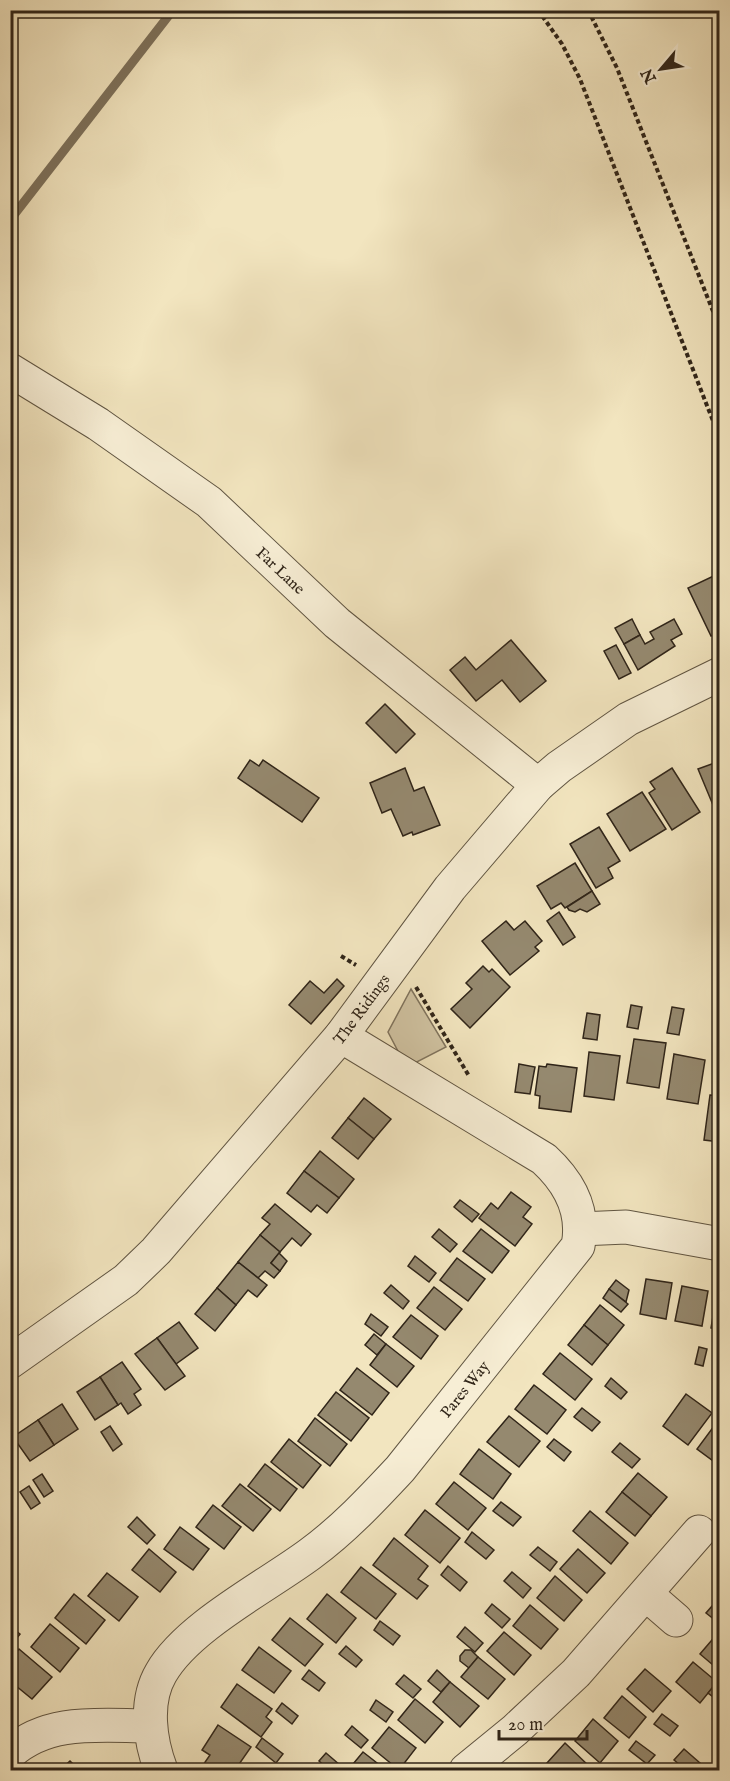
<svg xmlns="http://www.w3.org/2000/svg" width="730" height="1781" font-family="'IM FELL English',serif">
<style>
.green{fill:#d1c4a3;stroke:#80745e;stroke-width:1.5}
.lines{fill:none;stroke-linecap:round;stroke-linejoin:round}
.stream{stroke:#7d715b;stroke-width:9}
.building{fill:#95896f;stroke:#302519;stroke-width:1.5}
.street-casing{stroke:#605542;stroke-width:35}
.path{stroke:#302519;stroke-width:4;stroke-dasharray:4.5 3;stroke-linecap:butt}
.street{stroke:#f7eed5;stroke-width:33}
.labels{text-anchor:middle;stroke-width:5;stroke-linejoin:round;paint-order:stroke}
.street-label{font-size:16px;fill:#302519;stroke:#f7eed5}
</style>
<rect width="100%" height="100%" fill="#f2e5bf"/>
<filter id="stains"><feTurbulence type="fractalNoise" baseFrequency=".00333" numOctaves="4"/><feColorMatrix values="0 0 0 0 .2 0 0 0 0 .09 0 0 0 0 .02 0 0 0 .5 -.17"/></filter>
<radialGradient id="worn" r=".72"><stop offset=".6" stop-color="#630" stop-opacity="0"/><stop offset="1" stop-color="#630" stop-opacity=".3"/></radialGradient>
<polygon class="green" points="411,989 446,1047 413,1064 400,1055 388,1032"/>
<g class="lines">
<polyline class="stream" points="10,220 173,10"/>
</g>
<g class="building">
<polygon points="720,573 720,632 711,636 688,588"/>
<polygon points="632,619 640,635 624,644 615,628"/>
<polygon points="674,619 682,634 671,640 675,646 638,670 624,644 640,635 645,644 654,639 650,632"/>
<polygon points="511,640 546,681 520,702 502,680 476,701 450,670 465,657 476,670"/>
<polygon points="616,645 631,673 619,679 604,651"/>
<polygon points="385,704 415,734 396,753 366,723"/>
<polygon points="250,760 259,766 263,760 319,798 302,822 238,778"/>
<polygon points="720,761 720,802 713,805 698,769"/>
<polygon points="405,768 414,791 424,787 440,825 413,835 412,832 403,836 391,809 382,813 370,783"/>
<polygon points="672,768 700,812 672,830 649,793 655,789 650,782"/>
<polygon points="642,792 666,829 630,851 607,814"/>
<polygon points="599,827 620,861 608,868 613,878 596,888 570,844"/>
<polygon points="575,863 592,891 565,908 561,903 551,909 537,886"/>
<polygon points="592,891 600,904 587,912 580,909 575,912 569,910 567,907"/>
<polygon points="559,912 575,937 563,945 547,921"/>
<polygon points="506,921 514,930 525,921 542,941 535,947 539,951 510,975 482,941"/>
<polygon points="483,966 489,972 492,969 510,987 470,1028 451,1009 472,989 466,983"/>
<polygon points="337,979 344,986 311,1024 289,1005 310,981 324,993"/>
<polygon points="631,1005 642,1007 638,1029 627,1027"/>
<polygon points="672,1007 684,1009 679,1035 667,1033"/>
<polygon points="587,1013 600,1015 597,1040 583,1038"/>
<polygon points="634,1039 666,1043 659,1088 627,1083"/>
<polygon points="589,1052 620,1056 614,1100 584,1096"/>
<polygon points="674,1054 705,1060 698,1104 667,1099"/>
<polygon points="519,1064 535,1067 530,1094 515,1092"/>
<polygon points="547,1064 577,1068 571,1112 539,1108 540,1096 535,1095 539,1066 546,1067"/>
<polygon points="710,1095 720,1096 720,1142 704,1140"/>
<polygon points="364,1098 391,1119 374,1139 348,1118"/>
<polygon points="348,1118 374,1139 358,1159 332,1138"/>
<polygon points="320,1151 354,1179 339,1198 304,1171"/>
<polygon points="304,1171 339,1198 327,1213 317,1205 311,1212 287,1193"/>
<polygon points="511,1192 531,1207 523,1217 532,1224 515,1246 479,1218 491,1203 498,1209"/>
<polygon points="460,1200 479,1214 472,1222 454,1207"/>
<polygon points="275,1204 311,1234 301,1246 292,1238 280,1252 260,1235 270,1224 262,1218"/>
<polygon points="439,1229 457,1244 450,1252 432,1237"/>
<polygon points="481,1229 509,1251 492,1273 463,1251"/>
<polygon points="260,1235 280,1252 271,1263 280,1271 274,1278 265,1271 258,1278 238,1262"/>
<polygon points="279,1253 287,1261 280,1271 271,1263"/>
<polygon points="415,1256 436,1273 429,1282 408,1266"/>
<polygon points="457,1258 485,1279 468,1301 440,1280"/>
<polygon points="238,1262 267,1285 257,1297 248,1290 236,1305 217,1288"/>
<polygon points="646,1279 672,1283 666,1319 640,1314"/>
<polygon points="616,1280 629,1290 626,1302 609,1289"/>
<polygon points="391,1285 409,1301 403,1309 384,1293"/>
<polygon points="682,1286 708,1291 702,1326 675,1321"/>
<polygon points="434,1287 462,1309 445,1330 417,1308"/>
<polygon points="217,1288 236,1305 215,1331 195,1314"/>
<polygon points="609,1289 628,1304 621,1312 603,1298"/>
<polygon points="717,1294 720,1294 720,1330 711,1328"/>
<polygon points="600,1305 624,1325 608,1345 584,1325"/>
<polygon points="371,1314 388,1327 381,1336 365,1324"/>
<polygon points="411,1315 438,1336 421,1359 393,1337"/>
<polygon points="179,1322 198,1348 176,1364 157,1338"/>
<polygon points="584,1325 608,1345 592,1365 568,1345"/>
<polygon points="374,1334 386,1344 377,1355 365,1345"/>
<polygon points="157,1338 185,1376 165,1390 135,1354"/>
<polygon points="386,1344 414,1366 397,1387 370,1365"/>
<polygon points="699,1347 707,1349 703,1366 695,1364"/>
<polygon points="560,1353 592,1379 575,1400 543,1374"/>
<polygon points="122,1362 141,1389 134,1394 141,1405 128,1414 121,1403 118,1405 100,1377"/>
<polygon points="357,1368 389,1393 372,1415 340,1390"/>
<polygon points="100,1377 118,1405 95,1420 77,1392"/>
<polygon points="611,1378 627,1392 621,1399 605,1386"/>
<polygon points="534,1385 566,1410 547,1434 515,1409"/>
<polygon points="336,1392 369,1418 351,1441 318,1415"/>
<polygon points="686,1394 712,1413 688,1445 663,1426"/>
<polygon points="62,1404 78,1429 54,1445 38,1420"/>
<polygon points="582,1408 600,1422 592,1431 574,1417"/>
<polygon points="509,1416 540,1441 519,1467 487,1442"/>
<polygon points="315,1418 347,1444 330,1466 298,1441"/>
<polygon points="720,1418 720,1466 697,1449"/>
<polygon points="38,1420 54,1445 30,1461 13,1437"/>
<polygon points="110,1426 122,1444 113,1451 101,1432"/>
<polygon points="289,1439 321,1465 303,1488 271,1462"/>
<polygon points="554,1439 571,1452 564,1461 547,1447"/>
<polygon points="620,1443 640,1459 632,1468 612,1452"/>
<polygon points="479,1449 511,1474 493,1499 460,1474"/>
<polygon points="265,1464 297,1489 280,1511 248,1486"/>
<polygon points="638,1473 667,1497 651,1516 622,1492"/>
<polygon points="42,1474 53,1491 44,1497 33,1480"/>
<polygon points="454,1482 486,1508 468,1530 436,1504"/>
<polygon points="240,1484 271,1509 253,1531 222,1506"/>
<polygon points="29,1486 40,1503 31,1509 20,1492"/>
<polygon points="622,1492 651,1516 635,1536 606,1512"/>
<polygon points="501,1502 521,1517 513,1526 493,1511"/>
<polygon points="213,1505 241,1527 224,1549 196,1527"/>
<polygon points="425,1510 460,1538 440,1563 405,1535"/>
<polygon points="590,1511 628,1543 611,1564 573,1531"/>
<polygon points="137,1517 155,1535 147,1544 128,1527"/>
<polygon points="180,1527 209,1549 193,1570 164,1549"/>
<polygon points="472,1532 494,1550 486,1559 465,1542"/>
<polygon points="394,1538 428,1566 418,1579 428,1586 417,1599 373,1565"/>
<polygon points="538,1547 557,1562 550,1571 530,1555"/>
<polygon points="149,1549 176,1572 160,1592 132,1570"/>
<polygon points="578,1549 605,1573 587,1593 560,1569"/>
<polygon points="448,1566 467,1582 460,1591 441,1575"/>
<polygon points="361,1567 396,1594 376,1619 341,1592"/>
<polygon points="512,1572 531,1588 523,1598 504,1581"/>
<polygon points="107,1573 138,1597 119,1621 88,1596"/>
<polygon points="555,1576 582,1600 564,1621 537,1598"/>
<polygon points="74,1594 105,1620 86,1644 55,1618"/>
<polygon points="327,1594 356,1618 336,1643 307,1619"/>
<polygon points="720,1597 720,1624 706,1613"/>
<polygon points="492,1604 510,1619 502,1628 485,1613"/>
<polygon points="530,1605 558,1629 541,1649 513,1626"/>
<polygon points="290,1618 323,1644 305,1666 272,1640"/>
<polygon points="380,1621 400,1636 393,1645 374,1630"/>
<polygon points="50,1624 79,1648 60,1672 31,1647"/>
<polygon points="10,1626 20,1634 12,1644 10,1643"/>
<polygon points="465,1627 483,1643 475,1652 457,1637"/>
<polygon points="504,1632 531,1655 514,1675 487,1651"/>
<polygon points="717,1634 720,1637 720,1671 700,1654"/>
<polygon points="346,1646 362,1660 356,1667 339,1654"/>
<polygon points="259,1647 291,1671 274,1693 242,1670"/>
<polygon points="19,1649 52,1677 32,1699 10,1681 10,1659"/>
<polygon points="465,1650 471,1650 478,1657 469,1668 460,1661 460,1656"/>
<polygon points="478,1657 505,1679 488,1699 461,1677"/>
<polygon points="693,1662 717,1682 700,1703 676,1682"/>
<polygon points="645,1669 671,1691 653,1712 627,1689"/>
<polygon points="309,1670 325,1683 319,1691 302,1679"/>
<polygon points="437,1670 450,1682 441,1692 428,1681"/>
<polygon points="404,1675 421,1689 413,1698 396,1684"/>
<polygon points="450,1682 479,1706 460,1727 433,1702"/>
<polygon points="717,1682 720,1684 720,1702 708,1693"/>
<polygon points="237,1684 272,1709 266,1717 272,1722 261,1737 221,1707"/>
<polygon points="622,1696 646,1717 629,1738 604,1718"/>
<polygon points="415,1699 443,1722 425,1743 398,1720"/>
<polygon points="376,1700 393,1712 386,1722 370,1710"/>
<polygon points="282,1703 298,1716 292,1724 276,1711"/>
<polygon points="662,1714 678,1726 670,1736 654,1724"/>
<polygon points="593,1719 618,1741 600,1763 575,1741"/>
<polygon points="218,1725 251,1747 235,1770 201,1768 210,1755 202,1750"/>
<polygon points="352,1726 368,1740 361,1748 345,1735"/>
<polygon points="389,1727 416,1748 399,1770 372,1748"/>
<polygon points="262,1738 283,1754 276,1763 256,1747"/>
<polygon points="636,1741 655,1755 647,1764 629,1750"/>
<polygon points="565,1743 591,1768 589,1770 555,1770 547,1763"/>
<polygon points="684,1749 700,1763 693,1770 686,1770 674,1760"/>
<polygon points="363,1752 386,1770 348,1770"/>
<polygon points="326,1753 340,1765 336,1770 329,1770 319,1761"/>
<polygon points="720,1758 720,1770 708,1770"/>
<polygon points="70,1761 79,1770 60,1770"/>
</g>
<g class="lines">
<defs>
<g id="street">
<path id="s1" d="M10,370L98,424L209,502L337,623L538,785"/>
<polyline points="580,1229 626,1227 720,1244"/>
<path id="s2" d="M10,1362L126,1280L156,1251L341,1036L450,888L538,785L559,767L628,719L720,674"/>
<polyline points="646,1594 676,1620"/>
<path d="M10,1753C49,1718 101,1726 150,1726"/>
<path id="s3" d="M161,1770C150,1741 144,1702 161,1673C187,1627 267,1586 310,1554C343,1530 372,1499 400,1469L578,1246C585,1211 569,1182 544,1159L341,1036"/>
<polyline points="466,1770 515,1730 576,1673 699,1532"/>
</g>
</defs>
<use href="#street" class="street-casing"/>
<g class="path">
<polyline points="538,10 562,44 580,79 720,439"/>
<polyline points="588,10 617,68 720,329"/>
<polyline points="341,956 356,965"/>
<polyline points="416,987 469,1076"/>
</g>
<use href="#street" class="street"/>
</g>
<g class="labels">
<g class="street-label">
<text dy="6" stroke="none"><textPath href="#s1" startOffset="338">Far Lane</textPath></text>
<text dy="6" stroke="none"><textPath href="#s2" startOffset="501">The Ridings</textPath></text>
<text dy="6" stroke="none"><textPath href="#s3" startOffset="519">Pares Way</textPath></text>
</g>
</g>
<rect width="730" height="1781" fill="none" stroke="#f2e5bf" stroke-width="36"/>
<rect x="12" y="12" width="706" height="1757" fill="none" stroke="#302519" stroke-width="3"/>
<rect x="18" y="18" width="694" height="1745" fill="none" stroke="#302519" stroke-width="1.5"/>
<g transform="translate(661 69) rotate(241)" stroke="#f7eed5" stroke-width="4.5" paint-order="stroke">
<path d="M0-4.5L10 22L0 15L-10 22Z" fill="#302519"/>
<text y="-9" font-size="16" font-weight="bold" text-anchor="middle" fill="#302519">N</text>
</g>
<path d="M499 1730v9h88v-9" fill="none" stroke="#302519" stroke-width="3"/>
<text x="508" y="1730" font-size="18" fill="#302519" stroke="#f7eed5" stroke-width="4.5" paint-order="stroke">20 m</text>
<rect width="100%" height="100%" filter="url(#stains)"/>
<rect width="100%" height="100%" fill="url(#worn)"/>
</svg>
